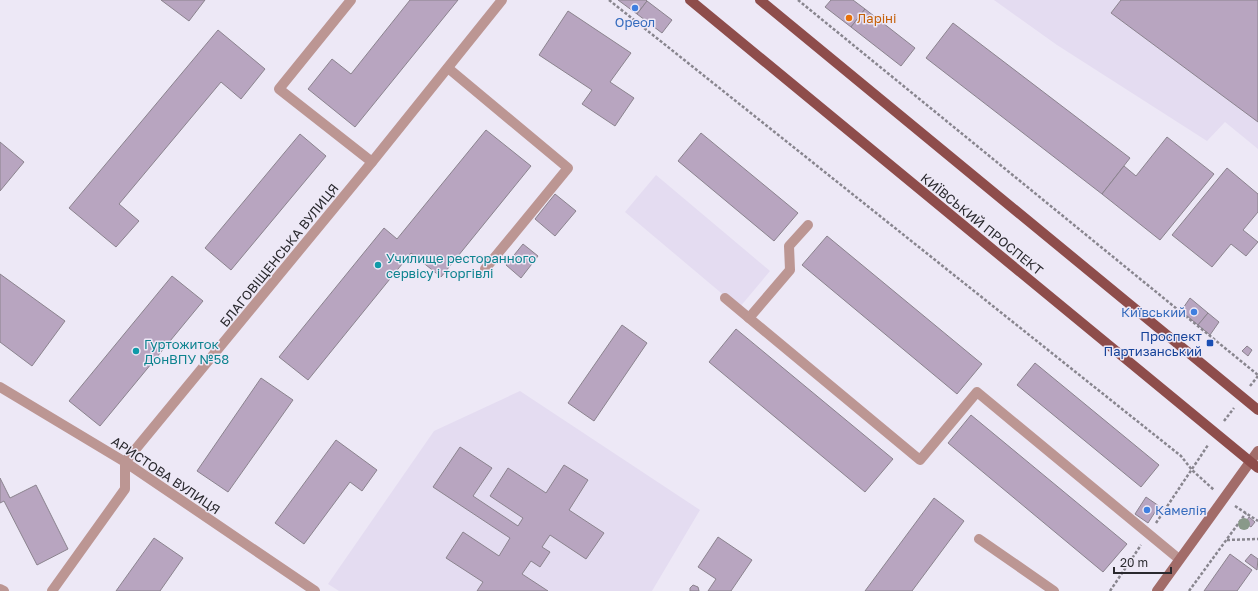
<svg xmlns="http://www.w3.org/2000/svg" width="1258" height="591" font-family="'Golos Text',sans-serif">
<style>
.built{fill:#e4dcf1}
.building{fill:#b8a5c0;stroke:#8b838e}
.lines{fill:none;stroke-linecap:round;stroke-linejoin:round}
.path{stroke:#88858e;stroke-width:2.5;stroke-dasharray:3 2;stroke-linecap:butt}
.lane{stroke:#bc9693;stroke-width:10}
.street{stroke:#bc9693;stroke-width:10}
.secondary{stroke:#a26c69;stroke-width:10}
.primary{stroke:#8e4d4b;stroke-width:10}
.tree{fill:#89998a}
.shop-dot{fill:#3f7fe0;stroke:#ede8f6;stroke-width:1.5}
.food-dot{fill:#e8710a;stroke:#ede8f6;stroke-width:1.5}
.culture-dot{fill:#0f9aa8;stroke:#ede8f6;stroke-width:1.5}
.transit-dot{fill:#1a4fb4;stroke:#ede8f6;stroke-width:1.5}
.labels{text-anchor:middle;stroke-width:3;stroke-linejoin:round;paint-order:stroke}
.food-label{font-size:13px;fill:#c56008;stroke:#ede8f6;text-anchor:start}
.shop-label{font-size:13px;fill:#366cbe;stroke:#ede8f6}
.street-label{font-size:13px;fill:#2a292e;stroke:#ede8f6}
.culture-label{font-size:13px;fill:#0d838f;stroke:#ede8f6;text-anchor:start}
.transit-label{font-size:13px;fill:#164399;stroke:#ede8f6;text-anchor:end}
</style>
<rect width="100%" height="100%" fill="#ede8f6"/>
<g class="built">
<polygon points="994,0 1258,0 1258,149 1225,122 1207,141 1057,45"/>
<polygon points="656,175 770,271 739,308 625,212"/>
<polygon points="520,391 700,510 652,591 339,591 328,584 434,431"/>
</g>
<g class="building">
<polygon points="161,0 205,0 189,21"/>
<polygon points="410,0 458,0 355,127 308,89 332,59 351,74"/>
<polygon points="618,0 646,0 647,1 637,14"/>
<polygon points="831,0 853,0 865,9 851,27 825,7"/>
<polygon points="1121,0 1258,0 1258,122 1111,13"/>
<polygon points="647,1 672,20 662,33 637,14"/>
<polygon points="865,9 915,48 901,66 851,27"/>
<polygon points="568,11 631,53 610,82 634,98 615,126 582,104 592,90 539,55"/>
<polygon points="953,23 1130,158 1102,194 926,58"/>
<polygon points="218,30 265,69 241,99 221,82 119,204 139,221 116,247 69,208"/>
<polygon points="486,130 531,166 441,277 411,253 308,380 279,357 384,228 397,239"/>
<polygon points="701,133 798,213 774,241 678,161"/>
<polygon points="300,134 326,156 231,270 205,248"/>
<polygon points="1167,137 1214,174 1160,240 1102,194 1124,166 1136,176"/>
<polygon points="0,142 24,162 0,191"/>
<polygon points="1227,168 1258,194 1258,212 1243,230 1258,242 1246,256 1231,244 1212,267 1172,235"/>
<polygon points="555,194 576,211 555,236 535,219"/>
<polygon points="827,236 982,364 957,394 802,265"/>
<polygon points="523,244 538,256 521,278 506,265"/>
<polygon points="0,274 65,321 32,366 0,342"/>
<polygon points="172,276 203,301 100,426 69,401"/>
<polygon points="1190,298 1208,313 1198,325 1181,311"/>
<polygon points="1208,313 1219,322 1210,335 1198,325"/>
<polygon points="622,325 647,343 594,421 568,403"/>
<polygon points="736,329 893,459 865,492 709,362"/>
<polygon points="1247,346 1252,350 1248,356 1242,351"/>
<polygon points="1035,363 1159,465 1141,487 1017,385"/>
<polygon points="261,378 293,400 228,492 197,471"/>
<polygon points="971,415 1127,544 1103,572 948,443"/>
<polygon points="336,440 377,470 362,491 350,482 304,544 275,523"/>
<polygon points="460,447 492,468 473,496 518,526 523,518 490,496 508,468 546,493 564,465 588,480 569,510 604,533 586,559 550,535 542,547 550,552 540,567 531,561 522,574 548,591 477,591 483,582 446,558 463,532 499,556 510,538 433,487"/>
<polygon points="0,478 10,498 36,485 68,549 37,565 4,501 0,503"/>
<polygon points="1146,497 1159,506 1148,523 1135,514"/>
<polygon points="934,498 964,521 912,591 865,591"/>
<polygon points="1249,517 1255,522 1251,527 1245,523"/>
<polygon points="718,537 752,560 731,591 708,591 716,579 698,567"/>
<polygon points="154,538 183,558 160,591 116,591"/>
<polygon points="1230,554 1252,570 1237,591 1204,591"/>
<polygon points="1251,554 1258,559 1257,570 1245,561"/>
<polygon points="693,585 698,587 699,591 690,591 690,588"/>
</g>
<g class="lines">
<g class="path">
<polyline points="609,0 1181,456 1192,470 1214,490"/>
<polyline points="798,0 1258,375"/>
<polyline points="1250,386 1258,376"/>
<polyline points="1224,421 1234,408"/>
<polyline points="1235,506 1258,521"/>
<polyline points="1156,523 1208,445"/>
<polyline points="1227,540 1258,539"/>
<polyline points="1110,591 1141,545"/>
<polyline points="1189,591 1246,513"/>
</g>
<g class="lane">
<polyline points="351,0 279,89 372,162"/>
<polyline points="448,68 568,168 485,269"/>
<polyline points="725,298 920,460 977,392 1179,559"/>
<polyline points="749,318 790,270 789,246 808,225"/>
<polyline points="979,539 1054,591"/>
</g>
<g class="street">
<polyline points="0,387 125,462 315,591"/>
<polyline points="0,589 4,591"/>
<polyline points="52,591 125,489 125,462 372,162 502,0"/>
</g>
<polyline class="secondary" points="1157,591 1258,451"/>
<g class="primary">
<polyline points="690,0 1258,468"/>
<polyline points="760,0 1258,410"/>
</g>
</g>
<circle class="tree" cx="1244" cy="524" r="6"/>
<g class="shop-dot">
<circle cx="635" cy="8" r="4"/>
<circle cx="1194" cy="312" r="4"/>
<circle cx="1147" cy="510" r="4"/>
</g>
<circle class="food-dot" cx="849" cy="18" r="4"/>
<g class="culture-dot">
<circle cx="378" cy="265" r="4"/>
<circle cx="136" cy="351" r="4"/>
</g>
<rect class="transit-dot" x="1206" y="339" width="8" height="8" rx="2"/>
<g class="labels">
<g class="food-label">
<text x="857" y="23">Ларіні</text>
</g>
<g class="shop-label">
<text x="635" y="27">Ореол</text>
<text x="1186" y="317" text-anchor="end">Київський</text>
<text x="1155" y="515" text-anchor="start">Камелія</text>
</g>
<g class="street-label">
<text transform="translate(982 224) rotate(39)" y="5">КИЇВСЬКИЙ ПРОСПЕКТ</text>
<text transform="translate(279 255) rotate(-51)" y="5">БЛАГОВІЩЕНСЬКА ВУЛИЦЯ</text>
<text transform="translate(166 475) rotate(34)" y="5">АРИСТОВА ВУЛИЦЯ</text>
</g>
<g class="culture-label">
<text x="386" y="263">Училище ресторанного<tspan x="386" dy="15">сервісу і торгівлі</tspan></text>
<text x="144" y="349">Гуртожиток<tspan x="144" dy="15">ДонВПУ №58</tspan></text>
</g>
<g class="transit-label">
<text x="1202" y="341">Проспект<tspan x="1202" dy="15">Партизанський</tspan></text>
</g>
</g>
<path d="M1114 567v6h57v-6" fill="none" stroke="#2a292e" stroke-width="2"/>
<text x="1120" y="567" font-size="12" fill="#2a292e" stroke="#ede8f6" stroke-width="3" paint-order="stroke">20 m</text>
</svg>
